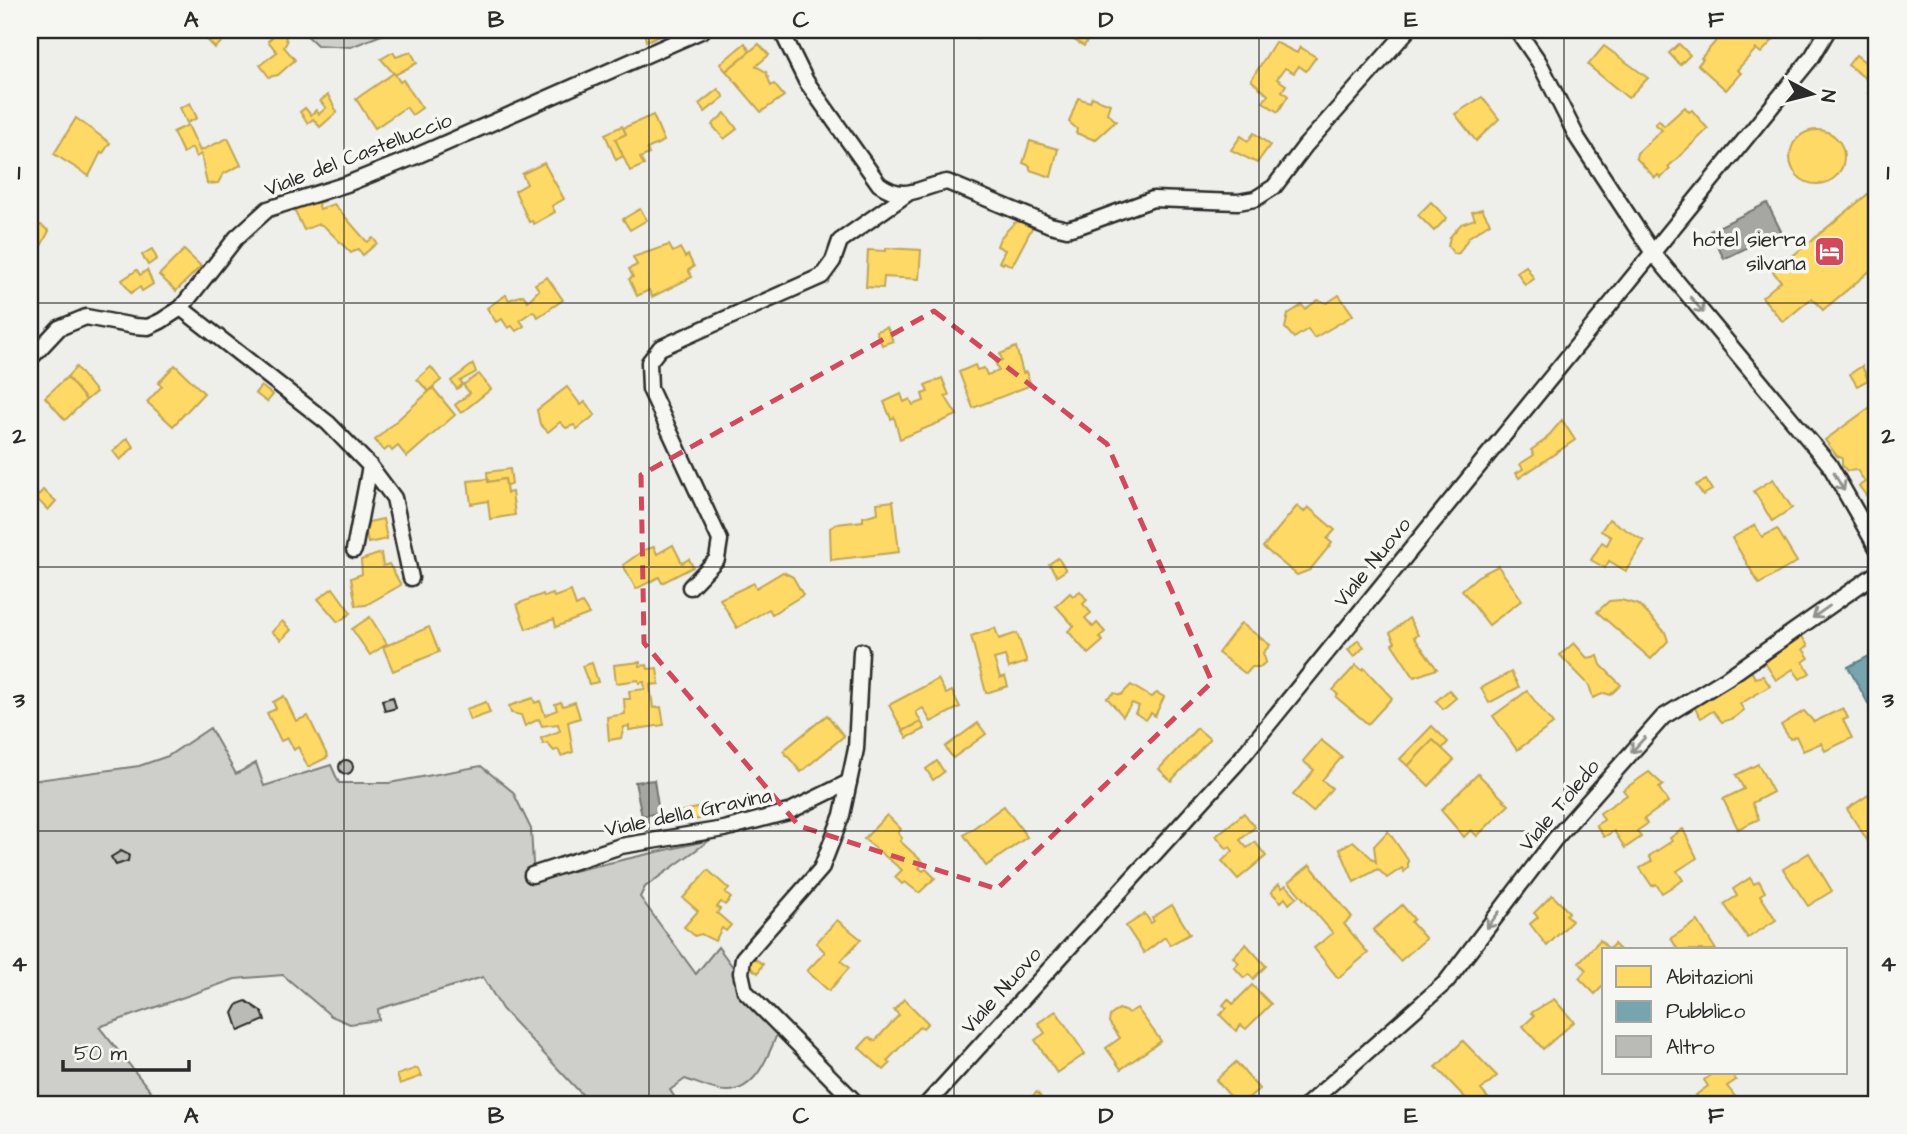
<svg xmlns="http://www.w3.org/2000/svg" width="1907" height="1134" font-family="'Architects Daughter',sans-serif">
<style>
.green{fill:#cececa;stroke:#7c7c7a;stroke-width:2}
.water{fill:#a6a6a3;stroke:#757573;stroke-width:2}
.homes{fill:#ffd966;stroke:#bfa554;stroke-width:2}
.public{fill:#76a5af;stroke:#608087;stroke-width:2}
.building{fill:#babab7;stroke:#2b2b2b;stroke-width:2}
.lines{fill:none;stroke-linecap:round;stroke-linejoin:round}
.minor-casing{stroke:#2b2b2b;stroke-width:19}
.minor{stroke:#f6f6f2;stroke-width:14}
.oneway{stroke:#90908e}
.marked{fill:none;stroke:#d1495b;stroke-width:5;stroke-dasharray:14 9;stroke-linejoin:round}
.grid{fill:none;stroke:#2b2b2b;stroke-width:2;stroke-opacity:0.55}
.labels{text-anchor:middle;stroke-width:7;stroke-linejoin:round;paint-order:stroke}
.street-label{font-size:21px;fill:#2b2b2b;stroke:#f6f6f2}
.poi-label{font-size:21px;fill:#2b2b2b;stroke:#f6f6f2;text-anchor:end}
.neatline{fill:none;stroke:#2b2b2b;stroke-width:2.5}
.grid-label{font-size:23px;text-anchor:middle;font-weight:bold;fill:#2b2b2b}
</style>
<rect width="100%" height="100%" fill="#eeeeea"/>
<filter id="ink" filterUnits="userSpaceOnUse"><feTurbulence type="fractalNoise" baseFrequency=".0143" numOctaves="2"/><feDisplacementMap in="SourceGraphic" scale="14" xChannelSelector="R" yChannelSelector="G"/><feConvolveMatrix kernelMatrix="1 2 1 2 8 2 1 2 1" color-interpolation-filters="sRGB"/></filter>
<g filter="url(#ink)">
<g class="green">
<polygon points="301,30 394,30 351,47 317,45"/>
<path d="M210,728L236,774L256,763L264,786L331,765L339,783H389L481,766L513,792L531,829L534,880L710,840L645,887L640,897L696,974L718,947L779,1029C770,1051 758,1090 728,1091C716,1092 698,1083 685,1079L670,1090L679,1104H591L502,1009L483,977L378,1009L379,1020L350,1024L331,1016L283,975L235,979L99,1027L161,1104H30V781L139,766L168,756Z"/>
</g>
<g class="water">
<polygon points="1767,203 1781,231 1724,259 1710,231"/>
<polygon points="654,780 659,813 642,816 635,782"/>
</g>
<g class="homes">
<polygon points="198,30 232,30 233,31 215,48"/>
<polygon points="287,30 289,32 285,36 287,42 284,47 295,60 278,75 269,77 260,65 277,52 268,41 277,32"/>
<polygon points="644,30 673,30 646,41"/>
<polygon points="974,30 994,30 995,36 976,39"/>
<polygon points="1066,30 1094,30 1084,46 1064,34"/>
<polygon points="1732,30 1769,30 1776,37 1761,53 1756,49 1737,70 1741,73 1726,90 1698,65 1703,59 1701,58 1724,32 1727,35"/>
<polygon points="1275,42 1297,53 1300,47 1316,57 1306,71 1299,66 1294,73 1285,68 1277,79 1286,85 1282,91 1288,96 1278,112 1263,102 1268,95 1251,80"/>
<polygon points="745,43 750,51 726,71 720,64"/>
<polygon points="759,44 769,55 756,66 766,72 771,86 774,84 784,96 761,112 726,71"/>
<polygon points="1679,44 1690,55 1680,65 1669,53"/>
<polygon points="1604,46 1648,78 1628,98 1588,65"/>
<polygon points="1877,46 1877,96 1875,99 1868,93 1874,85 1848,65 1856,55 1865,62"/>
<polygon points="393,52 396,57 411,52 417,63 395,75 381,59"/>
<polygon points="394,73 400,82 403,80 422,108 412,115 406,107 375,128 356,99"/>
<polygon points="718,89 724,97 705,112 699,104"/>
<polygon points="328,95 337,112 320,127 313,119 308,123 300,112 305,108 311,115 316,110 319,114 326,108 320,101"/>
<polygon points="1092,97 1110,104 1107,113 1116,121 1095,140 1076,133 1077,129 1069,122 1078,98 1090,102"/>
<polygon points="1482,97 1499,119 1476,141 1455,114"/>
<polygon points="190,103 197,118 187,123 180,108"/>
<polygon points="1685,107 1689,112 1692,110 1708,129 1668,167 1670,169 1661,178 1658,175 1655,178 1636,158 1637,153 1662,130 1655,124 1659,120 1664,126"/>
<polygon points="725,113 737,129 724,139 712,125"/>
<polygon points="653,115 664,141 647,149 649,154 640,158 644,165 630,171 615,139 626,134 623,128"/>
<polygon points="76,118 110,143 103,153 101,152 89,176 54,154"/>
<polygon points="188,125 200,151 228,138 241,165 223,174 218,183 207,184 201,154 196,157 192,148 183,153 173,132"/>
<polygon points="622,126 626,134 615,139 623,156 616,160 605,134"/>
<circle cx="1817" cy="157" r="27"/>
<polygon points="1254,133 1270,145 1257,163 1231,150 1241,136 1248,141"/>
<polygon points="1030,141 1058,149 1051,177 1030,170 1030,166 1023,163"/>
<polygon points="544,163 564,199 552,206 555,212 534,224 532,221 529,222 515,191 527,184 522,174"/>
<polygon points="1868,194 1877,205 1877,265 1823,310 1812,298 1783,322 1762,297 1781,281 1773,272"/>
<polygon points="323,195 325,201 318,203 320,209 334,204 367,242 373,238 377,243 363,255 358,249 351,253 324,226 319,224 304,230 293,207"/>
<polygon points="1431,202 1447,218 1434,231 1418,215"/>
<polygon points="640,209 647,220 630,230 623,219"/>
<polygon points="1482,209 1490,223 1469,237 1459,253 1454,254 1448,246 1450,237 1461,224 1475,219 1472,212"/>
<polygon points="1020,221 1032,228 1012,266 1004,262 1003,264 999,262 1005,250 997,246 1000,238 1014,223"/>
<polygon points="41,225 49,231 41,246 31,250 30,230"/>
<polygon points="669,245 673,252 680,248 685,257 688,255 694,267 688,270 692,277 652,297 649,290 637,296 629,279 633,277 629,269 637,265 633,257"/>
<polygon points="886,248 921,250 919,279 884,277 883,288 866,287 868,250 886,251"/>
<polygon points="152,249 157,259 148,265 142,255"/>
<polygon points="184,250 201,266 176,291 159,275"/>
<polygon points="1526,266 1534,279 1525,285 1517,272"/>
<polygon points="137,270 140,275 147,270 153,284 142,291 140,287 131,293 122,280"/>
<polygon points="547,277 563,300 538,317 533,311 520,320 524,326 516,331 512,326 508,328 502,319 496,322 487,308 506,295 509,300 523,295 528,301 539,290 535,284"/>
<polygon points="1339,295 1353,315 1345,320 1314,338 1308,329 1294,338 1285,328 1288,314 1302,305 1305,309 1318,300 1327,303"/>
<polygon points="887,327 893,341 882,345 876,331"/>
<polygon points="1016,347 1023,373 1026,372 1031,385 973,408 959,372 975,365 977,370 984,368 987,375 999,371 995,362 1002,360 1000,354"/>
<polygon points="1877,363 1877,383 1872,387 1867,370"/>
<polygon points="473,364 476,372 460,381 463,384 457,389 451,381"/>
<polygon points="175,365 204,393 173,426 147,402 162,386 158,383"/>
<polygon points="1862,366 1868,380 1857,386 1850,374"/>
<polygon points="76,367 96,392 86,400 67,377"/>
<polygon points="431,367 441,380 428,391 417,379"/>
<polygon points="479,374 491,389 461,413 455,405 470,393 463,385"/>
<polygon points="67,377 86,400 65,420 45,397"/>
<polygon points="942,378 949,395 945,396 957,415 900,439 894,417 891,419 884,402 901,394 904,402 910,399 913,405 924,401 922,394 928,392 925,385"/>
<polygon points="261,386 273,395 267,402 255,393"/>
<polygon points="567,387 581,405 585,402 595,415 577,429 574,425 566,428 560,422 548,432 540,424 537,410"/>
<polygon points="433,388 455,415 407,457 398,446 392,451 389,447 384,451 375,440"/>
<polygon points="1876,403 1877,499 1872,503 1859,486 1865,482 1857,470 1847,471 1842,465 1842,458 1837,456 1825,440"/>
<polygon points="1562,420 1575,440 1519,478 1516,473 1523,469 1520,464 1534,455 1531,450 1545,440"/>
<polygon points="127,438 134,447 120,460 113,451"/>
<polygon points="510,469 512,484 506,485 505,479 488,482 487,472"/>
<polygon points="488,479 488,482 505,479 507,493 512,492 515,515 490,519 488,501 471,504 468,481"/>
<polygon points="1773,479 1792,508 1772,521 1754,491"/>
<polygon points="1706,480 1712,490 1703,495 1696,485"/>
<polygon points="43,490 56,501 48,510 36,498"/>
<polygon points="893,501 899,552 831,560 830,528 837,524 863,521 863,517 878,513 877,503"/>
<polygon points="1297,506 1304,512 1308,507 1335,530 1327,539 1332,543 1310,570 1297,575 1263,547"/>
<polygon points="383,519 387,539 368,543 364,523"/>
<polygon points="1609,519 1644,541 1626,571 1609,561 1605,568 1591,560 1602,542 1607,545 1611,537 1601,531"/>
<polygon points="1755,525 1762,537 1777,529 1797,562 1759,584 1732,538"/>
<polygon points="673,545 682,563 689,559 693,567 662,583 659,577 636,589 623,565 644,550 654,547 657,554"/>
<polygon points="381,553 383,566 389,564 401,585 366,605 356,606 351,578 362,574 361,560"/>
<polygon points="1058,558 1066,570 1057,576 1049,564"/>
<polygon points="1498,566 1522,600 1489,625 1462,590 1478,576"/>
<polygon points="783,572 793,577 803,595 772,614 769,609 737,628 720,599 754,583 756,588"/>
<polygon points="333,588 351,613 338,622 318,599"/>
<polygon points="571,591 576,606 582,603 589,614 556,627 554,619 526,629 517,604 543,594 544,597 553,594 554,597"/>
<polygon points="1080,591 1087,600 1083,604 1091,613 1085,618 1093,627 1097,623 1105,632 1099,637 1103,641 1088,654 1068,631 1074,626 1056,606 1070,593 1073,596"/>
<polygon points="1621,600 1639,605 1665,632 1668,641 1651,659 1597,612 1609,601"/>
<polygon points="370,617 387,644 370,655 352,629"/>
<polygon points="1409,618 1418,635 1414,637 1437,669 1414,677 1392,644 1395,642 1390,633"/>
<polygon points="282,621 291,630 281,640 272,632"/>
<polygon points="1241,623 1270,645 1263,653 1266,662 1260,667 1252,667 1246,674 1218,653"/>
<polygon points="429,627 439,652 393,671 383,647"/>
<polygon points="995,628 999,639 1017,633 1027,662 1009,668 1005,656 994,659 1000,678 1005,676 1008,686 986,693 971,636"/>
<polygon points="1801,635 1808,646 1803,649 1809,658 1803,662 1810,673 1800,679 1793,669 1776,680 1765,663 1762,665 1760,661"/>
<polygon points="1358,640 1364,647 1354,657 1348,650"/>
<polygon points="1574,643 1587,658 1598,656 1601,665 1621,685 1610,695 1605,693 1593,698 1589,685 1560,655"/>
<polygon points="640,662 640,666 647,665 648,669 657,668 659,684 650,685 653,708 661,707 664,725 629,730 629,726 624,727 621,738 609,740 607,717 625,714 624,699 630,699 629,691 645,689 644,682 639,683 638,680 616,683 614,665"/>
<polygon points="592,663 598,682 589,684 582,666"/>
<polygon points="1356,665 1362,670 1364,668 1392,698 1368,724 1336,697 1338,695 1333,690"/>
<polygon points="1749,667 1755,678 1763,676 1770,686 1740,704 1744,710 1734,718 1722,722 1713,711 1701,718 1691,702"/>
<polygon points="1511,672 1519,687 1489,703 1481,688"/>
<polygon points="938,679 946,694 952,691 960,707 931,722 923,708 916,712 921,722 903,731 889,705"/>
<polygon points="1131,685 1151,697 1157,693 1164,697 1155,716 1151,713 1146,720 1135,713 1139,706 1132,703 1123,716 1107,698 1114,693 1121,695"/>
<polygon points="1449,690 1456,698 1443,709 1436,701"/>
<polygon points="1527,691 1553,724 1517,750 1493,716"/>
<polygon points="284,696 296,721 308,716 328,757 308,767 298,747 294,750 288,738 281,741 267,713 276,709 273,702"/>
<polygon points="533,698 535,703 540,701 545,715 557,710 555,704 561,702 563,706 575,702 580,718 568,722 573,752 561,756 558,749 554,751 547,743 543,744 541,738 560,731 558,724 542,726 539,719 525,726 521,715 511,713 509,706"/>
<polygon points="486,702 490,713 470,720 466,709"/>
<polygon points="1843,708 1848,718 1843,720 1852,738 1825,751 1821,743 1803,751 1796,736 1790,739 1781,725 1804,711 1814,722"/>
<polygon points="827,715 844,736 801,772 783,751"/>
<polygon points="921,722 925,729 907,738 903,731"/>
<polygon points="978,723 986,734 953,758 945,747"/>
<polygon points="1432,726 1448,742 1442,749 1433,740 1408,766 1400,759"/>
<polygon points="1197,728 1210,739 1171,781 1159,769"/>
<polygon points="1321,740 1342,757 1322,780 1332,788 1313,812 1293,795 1314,770 1303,761"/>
<polygon points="1433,740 1454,760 1429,786 1408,766"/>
<polygon points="937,761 944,772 933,780 926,769"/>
<polygon points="1758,764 1773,792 1752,803 1759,819 1738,829 1723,799 1744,789 1736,775"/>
<polygon points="1649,772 1663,785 1659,788 1668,802 1644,819 1647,824 1637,831 1641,837 1625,848 1614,831 1604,837 1596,825 1604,820 1600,813 1627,795 1623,790"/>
<polygon points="1478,774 1509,805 1477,836 1471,830 1464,837 1441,810"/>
<polygon points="1870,794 1877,805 1877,841 1876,839 1869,843 1847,809"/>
<polygon points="710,805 712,816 681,823 679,812"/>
<polygon points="1004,806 1027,837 986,866 964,835"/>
<polygon points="1244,813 1255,827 1240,840 1247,848 1255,842 1266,856 1238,879 1222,861 1233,851 1230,847 1227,849 1216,836"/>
<polygon points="887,815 901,829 898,833 902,838 900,841 924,863 919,868 923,871 926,869 935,878 919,893 905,882 902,884 895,877 902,870 864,839"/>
<polygon points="1683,829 1697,858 1677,871 1683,880 1662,893 1656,884 1652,886 1640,868 1652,861 1649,856 1672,841 1670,838"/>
<polygon points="1388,831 1408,860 1408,867 1404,872 1402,868 1387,878 1378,869 1354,882 1340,849 1353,841 1376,862 1374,846"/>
<polygon points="1809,853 1832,891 1808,906 1783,869"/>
<polygon points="1310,865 1352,917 1344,924 1368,953 1338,978 1314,948 1333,933 1289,882"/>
<polygon points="708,870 729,889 725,893 731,898 725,905 721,902 717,907 720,909 717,913 731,925 726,931 722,928 715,941 701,934 695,936 684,927 698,911 683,898"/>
<polygon points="1750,878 1754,884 1759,881 1765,892 1760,895 1776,920 1748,938 1724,904 1737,896 1733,889"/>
<polygon points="1279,884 1282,888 1286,885 1297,897 1289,904 1285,898 1281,902 1271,892"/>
<polygon points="1552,895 1569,912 1566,915 1572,921 1547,946 1530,924 1538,917 1534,913"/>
<polygon points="1172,905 1190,934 1170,945 1165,937 1144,953 1126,926 1145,914 1151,923 1154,921 1152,918"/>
<polygon points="1402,905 1414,919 1411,922 1426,939 1400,961 1373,930"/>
<polygon points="837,920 861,939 841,961 849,968 829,991 807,971 825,952 816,943"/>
<polygon points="1698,921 1716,950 1678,950 1671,938"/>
<polygon points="1600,940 1609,949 1614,944 1620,950 1604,950 1604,985 1595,994 1579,978 1586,970 1579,962"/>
<polygon points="1246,944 1266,966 1253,979 1249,974 1244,978 1234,967 1239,963 1233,957"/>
<polygon points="751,956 763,964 758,973 745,964"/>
<polygon points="1252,985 1271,1004 1246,1029 1241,1025 1236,1031 1220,1015 1227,1008 1223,1005 1228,999 1233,1004"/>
<polygon points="904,999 928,1023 923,1028 920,1026 887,1061 890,1064 884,1070 859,1048 869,1037 875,1041 899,1015 894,1010"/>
<polygon points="1554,999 1574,1022 1543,1049 1523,1026 1534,1016 1531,1013"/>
<polygon points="1137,1008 1161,1041 1121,1069 1106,1048 1120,1038 1109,1022 1110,1016 1119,1009 1129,1013"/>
<polygon points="1056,1011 1085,1054 1057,1073 1035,1040 1045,1033 1038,1023"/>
<polygon points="1463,1041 1497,1076 1481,1090 1493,1104 1471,1104 1436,1067"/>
<polygon points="1236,1062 1259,1089 1241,1104 1237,1104 1216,1080"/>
<polygon points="417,1068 422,1076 400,1084 397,1075"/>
<polygon points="1713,1073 1731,1073 1736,1080 1727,1086 1737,1099 1731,1104 1703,1104 1696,1095 1708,1086 1704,1080"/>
<polygon points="1037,1092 1046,1104 1024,1104"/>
</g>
<polygon class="public" points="1877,652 1877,732 1870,718 1875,716 1848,667"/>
<g class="building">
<polygon points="393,697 396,708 385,711 382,700"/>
<circle cx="346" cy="767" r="7"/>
<polygon points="121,851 129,855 128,861 116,865 111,857"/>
<polygon points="246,1001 262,1012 265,1020 239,1031 233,1013 238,1004"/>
</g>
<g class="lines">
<defs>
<g id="minor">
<path d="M781,30L806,81L879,184C906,203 918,187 947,182L1050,225L1067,229L1082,225L1153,199L1238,202L1255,199L1274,187L1305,146L1408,30"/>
<polyline points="1517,30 1539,62 1578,139 1653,253 1829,464 1877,548"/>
<polyline points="181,308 328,423 370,466 354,550"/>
<polyline points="30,359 59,328 86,317 134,326 148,327 161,321 181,308 236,238 268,209 347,184 414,157 703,30"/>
<polyline points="370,466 394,498 411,578"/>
<polyline points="690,587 717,559 720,540 650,389 649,362 660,348 822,276 833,261 840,241 907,194"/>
<polyline points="532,875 621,846 724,829 788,812 849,782"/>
<polyline points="857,1104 745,991 741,973 743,958 821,869 842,815 856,749 861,651"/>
<polyline points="927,1104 1237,763 1812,57 1828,30"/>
<polyline points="1308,1104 1446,982 1555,839 1663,717 1727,678 1877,573"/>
</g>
</defs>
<use href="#minor" class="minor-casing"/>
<use href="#minor" class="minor"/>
</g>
<defs><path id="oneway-shaft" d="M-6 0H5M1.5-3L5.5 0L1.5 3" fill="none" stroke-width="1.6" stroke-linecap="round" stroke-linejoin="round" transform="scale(1.75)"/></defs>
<g class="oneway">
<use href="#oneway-shaft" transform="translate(1697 305) rotate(50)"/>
<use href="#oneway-shaft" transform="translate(1839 482) rotate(60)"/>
<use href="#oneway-shaft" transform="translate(1821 612) rotate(145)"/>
<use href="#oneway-shaft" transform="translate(1638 745) rotate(132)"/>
<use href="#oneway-shaft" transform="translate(1493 920) rotate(127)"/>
</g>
</g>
<path class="marked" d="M934,311L1107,444L1212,682L997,889L799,826L644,643L641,475Z"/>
<path class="grid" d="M344,30V1104M649,30V1104M954,30V1104M1259,30V1104M1564,30V1104M30,303H1877M30,567H1877M30,831H1877"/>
<defs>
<symbol id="hotel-square" viewBox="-11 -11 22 22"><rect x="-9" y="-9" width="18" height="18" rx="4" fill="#d1495b" stroke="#f6f6f2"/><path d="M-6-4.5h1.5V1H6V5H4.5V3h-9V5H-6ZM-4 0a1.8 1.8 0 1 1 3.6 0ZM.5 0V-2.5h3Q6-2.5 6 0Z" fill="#fff"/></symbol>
</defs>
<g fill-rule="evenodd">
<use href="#hotel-square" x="1812" y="234" width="35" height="35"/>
</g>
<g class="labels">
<g class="street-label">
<text transform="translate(358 154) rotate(-21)" y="7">Viale del Castelluccio</text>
<text transform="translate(1372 562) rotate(-51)" y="7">Viale Nuovo</text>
<text transform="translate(1559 805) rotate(-50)" y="7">Viale Toledo</text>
<text transform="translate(688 812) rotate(-12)" y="7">Viale della Gravina</text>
<text transform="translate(1001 990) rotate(-48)" y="7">Viale Nuovo</text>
</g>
<g class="poi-label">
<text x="1806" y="246">hotel sierra<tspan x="1806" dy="24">silvana</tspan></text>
</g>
</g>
<rect width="1907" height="1134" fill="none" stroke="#f6f6f2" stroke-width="77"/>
<rect x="1602" y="948" width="245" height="126" fill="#f6f6f2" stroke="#a5a5a2" stroke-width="2"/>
<rect x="1616" y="966" width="35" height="21" fill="#ffd966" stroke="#a5a5a2" stroke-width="2"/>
<text x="1666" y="984" font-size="21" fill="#2b2b2b">Abitazioni</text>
<rect x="1616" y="1001" width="35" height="21" fill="#76a5af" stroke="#a5a5a2" stroke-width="2"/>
<text x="1666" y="1018" font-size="21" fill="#2b2b2b">Pubblico</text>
<rect x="1616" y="1036" width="35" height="21" fill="#babab7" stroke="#a5a5a2" stroke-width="2"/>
<text x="1666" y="1054" font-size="21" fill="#2b2b2b">Altro</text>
<g transform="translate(1812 94) rotate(97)" stroke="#f6f6f2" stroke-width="5" paint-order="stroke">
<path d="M0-5L12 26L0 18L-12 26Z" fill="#2b2b2b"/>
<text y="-10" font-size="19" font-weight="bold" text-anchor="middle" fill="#2b2b2b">N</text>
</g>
<path d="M63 1060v10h126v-10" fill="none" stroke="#2b2b2b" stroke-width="3.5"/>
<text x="74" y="1060" font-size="21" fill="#2b2b2b" stroke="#f6f6f2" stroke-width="5" paint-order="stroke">50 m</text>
<rect x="38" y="38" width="1830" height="1058" class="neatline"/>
<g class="grid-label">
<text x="191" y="27">A</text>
<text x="496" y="27">B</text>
<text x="801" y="27">C</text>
<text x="1106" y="27">D</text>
<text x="1411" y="27">E</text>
<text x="1716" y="27">F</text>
<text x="19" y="179">1</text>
<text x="1888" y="179">1</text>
<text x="19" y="443">2</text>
<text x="1888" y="443">2</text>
<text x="19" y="707">3</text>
<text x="1888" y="707">3</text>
<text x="19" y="971">4</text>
<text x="1888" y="971">4</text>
<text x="191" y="1123">A</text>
<text x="496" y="1123">B</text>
<text x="801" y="1123">C</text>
<text x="1106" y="1123">D</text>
<text x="1411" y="1123">E</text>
<text x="1716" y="1123">F</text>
</g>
</svg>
